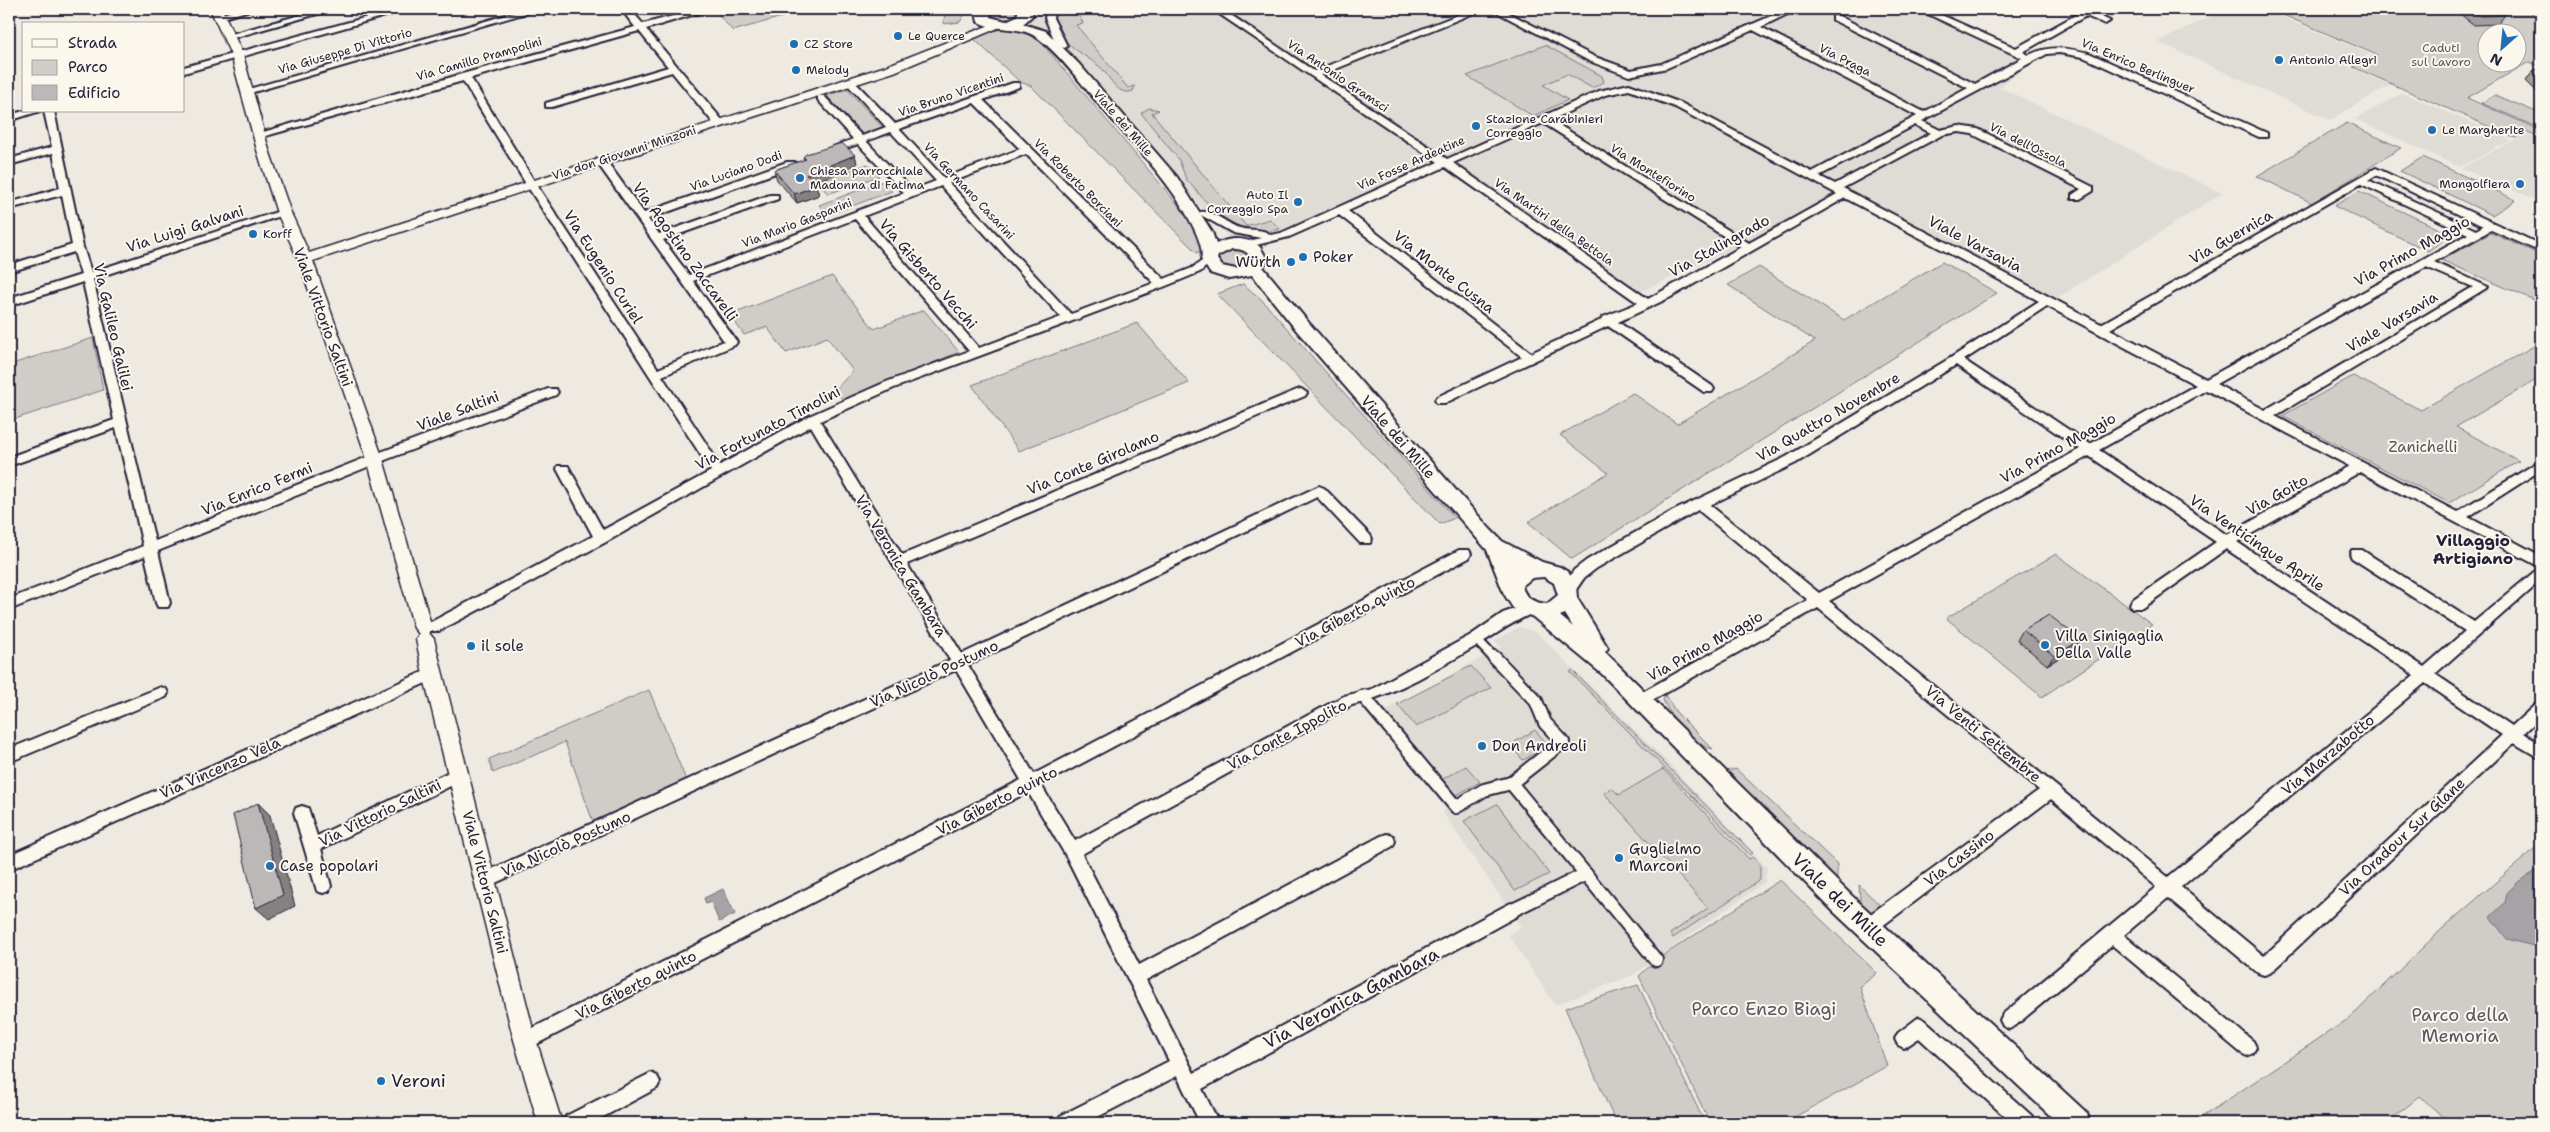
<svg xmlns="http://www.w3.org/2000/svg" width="2550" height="1132" font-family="'Shantell Sans',sans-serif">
	<rect width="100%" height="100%" fill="#eeeae2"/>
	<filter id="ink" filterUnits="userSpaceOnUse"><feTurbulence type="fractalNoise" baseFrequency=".02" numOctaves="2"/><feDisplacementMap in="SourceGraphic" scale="10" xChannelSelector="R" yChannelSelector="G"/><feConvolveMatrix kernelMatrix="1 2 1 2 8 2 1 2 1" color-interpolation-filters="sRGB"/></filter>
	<g filter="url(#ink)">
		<g fill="#dfdbd5">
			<path d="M975,9H1925L2037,60L1999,87L2222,193L2048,304L1846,196L1642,291L1450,163L1245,256L1045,31Z"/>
			<path d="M2226,9H2263L2370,54L2348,67L2390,85L2330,120L2158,42Z"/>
			<path d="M2403,93L2511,140L2460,167L2355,119Z"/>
			<path d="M2526,134L2541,141V200L2539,201L2461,168Z"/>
			<path d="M1519,627L1536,632L1670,765L1767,868L1765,882L1633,975L1555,1005L1509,935L1521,927L1443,813L1447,807L1378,718L1380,714L1501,647L1494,641Z"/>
		</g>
		<g fill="#d0cdc9" stroke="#797882" fill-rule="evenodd">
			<path d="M713,9H810L733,31Z"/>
			<path d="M945,9H968L960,22L944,24Z"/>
			<path d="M997,9H1012L1016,14L1005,20L993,18L991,13Z"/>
			<path d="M1055,9H1080L1078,15L1083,23L1076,25L1128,88L1135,86L1133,91C1116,97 1110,75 1099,66C1080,51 1047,37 1055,9Z"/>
			<path d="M2269,9H2527L2541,21V67L2529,62L2467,98L2538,129L2541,127V139L2526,132L2515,138L2353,67L2377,55ZM2488,32H2518V62H2488Z"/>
			<path d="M1014,29L1034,34L1189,218L1205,248L1197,253L1031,86L1020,82L974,39L990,30Z"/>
			<path d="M1545,45L1602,76L1604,82L1592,88L1567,74L1543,85L1568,100L1533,116L1467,76Z"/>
			<path d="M847,89L882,127L862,134L827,96Z"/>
			<path d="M2495,95L2541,114V122L2535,126L2481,103Z"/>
			<path d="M1149,108L1159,110L1152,113L1246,226L1270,219L1280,229L1261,233L1235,227L1223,221L1186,179L1179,160L1141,113Z"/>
			<path d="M2347,123L2401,148L2312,203L2257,176Z"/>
			<path d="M2423,157L2516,200L2492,215L2400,171Z"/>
			<path d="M868,164L879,176L828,194L818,182Z"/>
			<path d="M883,181L892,191L828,215L819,205Z"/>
			<path d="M2359,191L2452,235L2428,251L2334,206Z"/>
			<path d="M2491,233L2541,255V303L2441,260Z"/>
			<path d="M1232,249L1246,253L1249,259C1243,273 1226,270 1217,260L1219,254Z"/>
			<path d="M1942,262L1997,293L1572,559L1528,522L1608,473L1560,435L1633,393L1677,424L1815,341L1728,285L1759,267L1844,320Z"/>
			<path d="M832,276L874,329L924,310L959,352L843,400L835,390L853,371L827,337L786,353L767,327L744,335L730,315Z"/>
			<path d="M1243,284L1261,299L1455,518L1440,524L1217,294Z"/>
			<path d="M1137,323L1189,383L1019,451L972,385Z"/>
			<path d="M93,338L103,390L9,421V365Z"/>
			<path d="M2541,342V377L2456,427L2519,461L2449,503L2282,416L2353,376L2421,410Z"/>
			<path d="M2056,554L2152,624L2042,697L1946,618Z"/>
			<path d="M1471,666L1491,688L1416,727L1397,704Z"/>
			<path d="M1572,670L1753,853L1750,855L1570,672Z"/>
			<path d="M649,690L686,780L593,822L565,742L493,773L489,759Z"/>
			<path d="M1665,695L1676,712L1713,749C1694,746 1671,718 1663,700Z"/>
			<path d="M1535,730L1549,746L1523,760L1510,745Z"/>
			<path d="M1466,766L1480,782L1453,797L1439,781Z"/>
			<path d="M1663,769L1749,859L1753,857L1760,865V880L1673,938L1670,934L1708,908L1604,793L1612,788L1619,795Z"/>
			<path d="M1736,769L1837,864V882L1727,771Z"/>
			<path d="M1497,804L1549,874L1515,891L1464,821Z"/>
			<path d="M2541,843V1123H2449L2420,1096L2387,1123H2193L2351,1017L2443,928Z"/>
			<path d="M1780,880L1877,973L1860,987L1887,1066L1784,1123H1710L1639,976L1656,960Z"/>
			<path d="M1859,885L1884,909L1874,916L1860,902Z"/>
			<path d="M1638,985L1705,1123H1616L1565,1008Z"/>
		</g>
		<g fill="#a6a3a7" stroke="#716f7c">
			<path d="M2541,868V948L2507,939L2490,917L2505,903L2507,893L2518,882Z"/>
			<path d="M723,889L735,914L719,922L711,902L706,904L704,898Z"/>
		</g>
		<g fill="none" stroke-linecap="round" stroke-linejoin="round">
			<g stroke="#22223b" stroke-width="13">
				<path id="pedestrian-far1" d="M1476,639L1495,659"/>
			</g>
			<g stroke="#22223b" stroke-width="16">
				<g id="pedestrian">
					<path d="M1494,657L1536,701L1545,723L1563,742L1511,783L1656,960"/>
					<path d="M1363,696L1456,807L1484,790L1511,783"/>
					<path d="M1511,911L1586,874"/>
				</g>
			</g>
			<g stroke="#22223b" stroke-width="4">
				<g id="minor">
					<path d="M239,9H253L220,19L216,16Z"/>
					<path d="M322,9H335L229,39L224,36Z"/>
					<path d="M397,9H410L184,73V67Z"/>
					<path d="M527,9H540L250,93L242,91Z"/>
					<path d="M621,9H630L643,24L699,9H712L646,29L723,121V125H715L672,72L552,107H546V103L668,67L639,31L471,78L536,184L658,369L724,341L596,161L597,159H605L644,213L787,162H795V166L648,219L659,234L770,195H778V199L663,240L689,275L904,193L858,144L828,154L823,151L853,139L818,100V96H824L862,136L886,127L847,84L845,82L850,79L853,80L895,124L1013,83H1019V87L983,100L1164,279L1192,268L1209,256L1215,259L1200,272L1166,286L894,388L820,421L902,555L1297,390L1301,389L1307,393L1305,396L907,564L962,654L1319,486L1324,488L1370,535L1372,539L1370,543H1360L1317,497L968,665L1034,774L1459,550H1469L1471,554L1469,558L1041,785L1075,841L1344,696L1372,689L1471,635L1503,613L1529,604L1534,605L1536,609L1534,613C1513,621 1500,632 1481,643C1443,666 1395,695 1352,705L1082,854L1139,965L1381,836L1387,834L1393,836L1395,841L1393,846L1146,980L1194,1073L1505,906L1511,903L1517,906L1519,911L1517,916L1202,1089L1219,1123H1200L1177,1076L1086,1123H1058L1060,1116L1169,1061L1066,856L1028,792L531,1047L525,1050L519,1047L516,1041L519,1035L1021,780L956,670L491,885L485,887L479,885L477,880L479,875L950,660L811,426L606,542L439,631H429L427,627L429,623L593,536L557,469L558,466H568L603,530L711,471L526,184L463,81L262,137L253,135L462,74L635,27ZM974,103L1020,149L944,178L899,129ZM891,132L936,181L912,190L866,141ZM1026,154L1154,283L1071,314L949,183ZM941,186L1061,317L979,348L864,216ZM855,219L969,351L886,382L809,416L720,465L662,376L735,345L737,342L693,281Z"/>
					<path d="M1047,9H1055L1053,18L1067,46L1065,48L1057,46L1045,18Z"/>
					<path d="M1212,9H1222L1314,71L1473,9H1484L1321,75L1447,159L1599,91L1629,84L1681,103L1812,172L1917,116L1753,30L1667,68L1629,76L1589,61L1491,9H1501L1595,57L1631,70L1661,64L1787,9H1798L1761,27L1924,112L1968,88L1833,20V16H1839L1975,84L2022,58L1917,9H1928L2016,48L2083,11H2089L2110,21L2105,24L2086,16L2023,52L2029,55C2050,45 2067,48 2089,53L2267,133V137H2259L2083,57L2059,53L2047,54L1922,121L1940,130L1959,126L1978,129L2093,187V191L2080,199H2072V195L2081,189L1972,134L1959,132L1942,135L1843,188L2101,324L2376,168L2541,245V252L2491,230L2434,262L2488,287L2275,416L2457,512L2541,460V470L2468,517L2541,556V580L2435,674L2512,726L2536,704L2541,702V717L2524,733L2541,745V759L2514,743L2270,973L2264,975L2258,973L2168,898L2124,935L2253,1041L2256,1047L2253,1053L2247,1056L2241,1053L2112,945L2015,1026L2009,1029L2003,1026L2000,1020L2003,1014L2156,887L2051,799L1873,933L1867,935L1861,933L1859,927L1861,921L2039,790L1818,608L1645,704L1640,706L1635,704L1633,700L1635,696L1808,600L1698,510L1597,568L1584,578L1573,594H1563L1561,590L1574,570L1587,560L1673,511L1786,457L1952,357L2039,301L1845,198L1671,297L1618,322L1712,386L1714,389L1712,392H1704L1608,326L1445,403H1437L1435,400L1437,397L1522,357L1339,215L1289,237L1244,248L1240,247V243L1261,238L1233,233L1199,214L1200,212C1213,209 1228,225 1240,228C1249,231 1265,228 1270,235L1281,233L1438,162ZM1629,90L1675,107L1837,194L1749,243L1551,120L1605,95ZM1543,123L1741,247L1648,299L1453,163ZM1915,125L1931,133L1835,184L1819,176ZM1445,167L1448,169L1638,303L1603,317L1601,320L1531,353L1348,211ZM2376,175L2483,226L2476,230L2368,180ZM2361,184L2468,234L2206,379L2110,329ZM2426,267L2473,287L2265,410L2216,384ZM2047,306L2196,385L2090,444L1964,360ZM1956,365L2080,449L1819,593L1710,505L1796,463ZM2206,390L2349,466L2227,535L2099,450ZM2089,456L2216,542L2132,600L2130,604L2132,608H2142L2226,549L2414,675L2168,877L1829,601ZM2360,472L2540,567L2474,622L2362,550H2352L2350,554L2352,558L2465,631L2424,667L2237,542ZM2425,683L2502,735L2264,956L2181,887Z"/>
					<path d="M2535,9H2541V13L2536,11Z"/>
					<path d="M24,111H40L9,121V115Z"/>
					<path d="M44,111H54L83,247L91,272L280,211H288L289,213L93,279L155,541L370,456L548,389H556L558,392L556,395L380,462L158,551L170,603L168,607H158L156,603L145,556L9,610V599L143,546L116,428L9,466V457L114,420L83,282L9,306V298L81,275L74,252L9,272V265L72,245L62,195L9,209V203L60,188L53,153L9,165V159L52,147Z"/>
					<path d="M432,668L437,670L439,674L437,678L9,870V855Z"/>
					<path d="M161,687L166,689L168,693L166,697L9,762V749Z"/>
					<path d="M457,768L463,770L465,775L463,780L321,849L331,886L329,891L323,893L317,891L294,813L296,808L302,806L308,808L317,836Z"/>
					<path d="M1919,1017L1925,1020L2032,1116L2034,1123H2012L1919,1038L1904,1048L1898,1045L1895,1039L1898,1033Z"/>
					<path d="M651,1073L657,1076L660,1082L657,1088L592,1123H564L566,1116Z"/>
				</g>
			</g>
			<g stroke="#22223b" stroke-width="3">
				<path id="tertiary" d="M210,9H222L243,55L269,150L291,213L309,253L886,66L995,23L999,22L1005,25L894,72L606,164L313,261L383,459L432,628L429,633L434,639L534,1033L562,1123H538L512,1033L423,674L416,639L419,634L414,628L367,459L298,259L277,213L257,150L231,55Z"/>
			</g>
			<g stroke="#22223b" stroke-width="4">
				<path id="secondary" d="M979,9H992L990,17L1006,21L1017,16L1019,9H1031L1033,15L1023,24L1046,31L1079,64L1177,177L1212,232L1216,244C1230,237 1248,237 1260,247L1267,259L1263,267L1309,323L1490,529L1502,541L1542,562L1560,567L1568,572L1576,585L1577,598L1608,648L1605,652L1851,895L2087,1113L2090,1123H2058L1833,911L1602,674L1533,617L1513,608L1504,594L1487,550L1297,331L1252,275L1229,279L1210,273L1201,259C1207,242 1176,196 1165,182C1144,154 1119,128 1096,101C1082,84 1054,48 1036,37C1018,25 997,32 978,22L976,12ZM1232,249C1240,249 1248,250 1251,259L1248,264L1236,269L1222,266L1217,259L1218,256ZM1544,577L1554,583L1558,595L1547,604C1535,603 1525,599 1522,586L1532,578ZM1565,614L1573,627L1560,616Z"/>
			</g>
			<use href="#pedestrian-far1" stroke="#fbf7ec" stroke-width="9"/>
			<use href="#pedestrian" stroke="#fbf7ec" stroke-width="12"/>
			<use href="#minor" fill="#fbf7ec" fill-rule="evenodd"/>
			<use href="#tertiary" fill="#fbf7ec" fill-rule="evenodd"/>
			<use href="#secondary" fill="#fbf7ec" fill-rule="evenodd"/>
		</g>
		<g fill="#a29e9e" stroke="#22223b">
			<path d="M2454,9H2496L2505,15L2498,24L2474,25Z"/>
			<path d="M2541,68V94L2538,93L2526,81L2533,71Z"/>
			<path d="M855,155L857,164L813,183L816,186L819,195L797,203L777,180L774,170L804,160L803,157Z"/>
			<path d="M2023,630L2081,640L2074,649L2047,665L2017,640Z"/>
		</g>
		<g fill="#848181" stroke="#22223b">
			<path d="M855,155L857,164L809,185L806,175Z"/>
			<path d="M816,186L819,195L797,203L794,194Z"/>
			<path d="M2081,640L2074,649L2047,665L2054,656Z"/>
			<path d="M258,803L270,815L295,906L269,919L256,908Z"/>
		</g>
		<g fill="#bcb8b8" stroke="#22223b">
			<path d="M2471,9H2496L2505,15L2480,16Z"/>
			<path d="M2541,68V80L2533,71Z"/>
			<path d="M842,143L855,155L806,175L816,186L794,194L774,170L806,159L803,157L806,154Z"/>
			<path d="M2049,615L2081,640L2054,656L2023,630Z"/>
			<path d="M258,803L283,895L256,908L233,815Z"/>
		</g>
	</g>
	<g fill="#1f6fb2" stroke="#fbf7ec" stroke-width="2">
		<circle cx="898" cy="36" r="5"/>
		<circle cx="794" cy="44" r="5"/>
		<circle cx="2279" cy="60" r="5"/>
		<circle cx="796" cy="70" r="5"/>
		<circle cx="1476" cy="126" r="5"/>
		<circle cx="2432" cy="130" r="5"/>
		<circle cx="800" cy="178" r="5"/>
		<circle cx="2520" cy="184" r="5"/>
		<circle cx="1298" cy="202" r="5"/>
		<circle cx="253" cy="234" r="5"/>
		<circle cx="1303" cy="257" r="5"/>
		<circle cx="1291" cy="262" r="5"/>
		<circle cx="2045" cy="645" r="5"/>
		<circle cx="471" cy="646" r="5"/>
		<circle cx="1482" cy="746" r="5"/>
		<circle cx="1619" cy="858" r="5"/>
		<circle cx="270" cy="866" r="5"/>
		<circle cx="381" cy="1081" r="5"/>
	</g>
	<g text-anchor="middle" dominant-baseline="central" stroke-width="4" stroke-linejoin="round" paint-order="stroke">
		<g font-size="12" fill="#22223b" stroke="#fbf7ec" text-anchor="start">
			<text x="908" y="36">Le Querce</text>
			<text x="804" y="44">CZ Store</text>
			<text x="2289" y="60">Antonio Allegri</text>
			<text x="806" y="70">Melody</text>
			<text x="1486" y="119">Stazione Carabinieri<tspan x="1486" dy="14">Correggio</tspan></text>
			<text x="2442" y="130">Le Margherite</text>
			<text x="810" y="171">Chiesa parrocchiale<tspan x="810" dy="14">Madonna di Fatima</tspan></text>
			<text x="2510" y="184" text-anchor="end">Mongolfiera</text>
			<text x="1288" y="195" text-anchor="end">Auto Il<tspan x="1288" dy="14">Correggio Spa</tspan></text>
			<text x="263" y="234">Korff</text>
		</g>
		<g font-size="12" fill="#565566" stroke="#fbf7ec">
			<text x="2441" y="48">Caduti<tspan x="2441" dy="14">sul Lavoro</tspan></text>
		</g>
		<g font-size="12" fill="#22223b" stroke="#fbf7ec">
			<text transform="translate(345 51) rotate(-16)">Via Giuseppe Di Vittorio</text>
			<text transform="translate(479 59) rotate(-16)">Via Camillo Prampolini</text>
			<text transform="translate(1845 60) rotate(27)">Via Praga</text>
			<text transform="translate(2138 66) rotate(23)">Via Enrico Berlinguer</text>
			<text transform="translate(1338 76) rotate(34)">Via Antonio Gramsci</text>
			<text transform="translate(951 95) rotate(-19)">Via Bruno Vicentini</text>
			<text transform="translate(1123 123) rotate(49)">Viale dei Mille</text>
			<text transform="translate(2028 145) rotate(27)">Via dell'Ossola</text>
			<text transform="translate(624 153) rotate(-18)">Via don Giovanni Minzoni</text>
			<text transform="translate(1411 163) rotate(-24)">Via Fosse Ardeatine</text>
			<text transform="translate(736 171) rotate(-20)">Via Luciano Dodi</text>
			<text transform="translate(1653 173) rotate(32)">Via Montefiorino</text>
			<text transform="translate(1078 183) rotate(45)">Via Roberto Borciani</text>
			<text transform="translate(969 191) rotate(47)">Via Germano Casarini</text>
			<text transform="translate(1554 222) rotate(35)">Via Martiri della Bettola</text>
			<text transform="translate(797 223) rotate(-21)">Via Mario Gasparini</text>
		</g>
		<g font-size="15" fill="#22223b" stroke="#fbf7ec">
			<text transform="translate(185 229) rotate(-18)">Via Luigi Galvani</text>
			<text transform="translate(2231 237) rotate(-30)">Via Guernica</text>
			<text transform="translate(1975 244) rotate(28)">Viale Varsavia</text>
			<text transform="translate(1719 246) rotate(-29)">Via Stalingrado</text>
			<text transform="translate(2412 251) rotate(-29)">Via Primo Maggio</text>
			<text transform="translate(685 252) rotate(54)">Via Agostino Zaccarelli</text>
			<text transform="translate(603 267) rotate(57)">Via Eugenio Curiel</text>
			<text transform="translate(1444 272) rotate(38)">Via Monte Cusna</text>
			<text transform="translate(928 274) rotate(49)">Via Gisberto Vecchi</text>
			<text transform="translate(323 317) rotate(70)">Viale Vittorio Saltini</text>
			<text transform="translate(2392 322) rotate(-31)">Viale Varsavia</text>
			<text transform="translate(113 327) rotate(77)">Via Galileo Galilei</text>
			<text transform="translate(458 411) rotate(-21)">Viale Saltini</text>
			<text transform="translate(1828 417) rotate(-30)">Via Quattro Novembre</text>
			<text transform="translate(768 428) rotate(-28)">Via Fortunato Timolini</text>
			<text transform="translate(1398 437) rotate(49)">Viale dei Mille</text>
			<text transform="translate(2058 448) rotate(-29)">Via Primo Maggio</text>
			<text transform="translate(1093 463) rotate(-23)">Via Conte Girolamo</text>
			<text transform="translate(257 489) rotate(-22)">Via Enrico Fermi</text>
			<text transform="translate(2277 495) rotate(-29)">Via Goito</text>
			<text transform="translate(2257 543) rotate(34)">Via Venticinque Aprile</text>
			<text transform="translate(901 566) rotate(59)">Via Veronica Gambara</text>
			<text transform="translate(1355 612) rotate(-28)">Via Giberto quinto</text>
			<text transform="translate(1705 646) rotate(-29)">Via Primo Maggio</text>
			<text transform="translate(934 674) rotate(-25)">Via Nicolò Postumo</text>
			<text transform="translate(1983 734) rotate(39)">Via Venti Settembre</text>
			<text transform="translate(1287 735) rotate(-28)">Via Conte Ippolito</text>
			<text transform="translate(2328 755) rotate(-40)">Via Marzabotto</text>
			<text transform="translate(220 768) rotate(-24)">Via Vincenzo Vela</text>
			<text transform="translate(997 801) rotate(-27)">Via Giberto quinto</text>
			<text transform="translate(380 813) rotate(-26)">Via Vittorio Saltini</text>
			<text transform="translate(2402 837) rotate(-43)">Via Oradour Sur Glane</text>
			<text transform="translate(566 844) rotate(-24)">Via Nicolò Postumo</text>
			<text transform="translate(1959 858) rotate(-37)">Via Cassino</text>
			<text transform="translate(485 882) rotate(76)">Viale Vittorio Saltini</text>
			<text transform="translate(636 985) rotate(-27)">Via Giberto quinto</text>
		</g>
		<g font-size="15" fill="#22223b" stroke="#fbf7ec" text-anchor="start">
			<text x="1313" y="257">Poker</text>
			<text x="1281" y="262" text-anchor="end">Würth</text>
			<text x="2055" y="636">Villa Sinigaglia<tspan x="2055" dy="17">Della Valle</tspan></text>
			<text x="481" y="646">il sole</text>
			<text x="1492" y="746">Don Andreoli</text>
			<text x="1629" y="849">Guglielmo<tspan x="1629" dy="17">Marconi</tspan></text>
			<text x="280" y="866">Case popolari</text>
		</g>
		<g font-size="15" fill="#565566" stroke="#fbf7ec">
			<text x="2423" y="447">Zanichelli</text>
		</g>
		<g font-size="16" font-weight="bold" fill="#22223b" stroke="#fbf7ec">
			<text x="2473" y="540">Villaggio<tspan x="2473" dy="18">Artigiano</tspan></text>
		</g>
		<g font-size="18" fill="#22223b" stroke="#fbf7ec">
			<text transform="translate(1840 900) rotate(44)">Viale dei Mille</text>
			<text transform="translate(1351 998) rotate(-28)">Via Veronica Gambara</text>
		</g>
		<g font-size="18" fill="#565566" stroke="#fbf7ec">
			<text x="1764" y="1009">Parco Enzo Biagi</text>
			<text x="2460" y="1015">Parco della<tspan x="2460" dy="21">Memoria</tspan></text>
		</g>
		<g font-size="18" fill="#22223b" stroke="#fbf7ec" text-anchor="start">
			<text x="391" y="1081">Veroni</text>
		</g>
	</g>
	<rect width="2550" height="1132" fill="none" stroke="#fbf7ec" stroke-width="30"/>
	<rect x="15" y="15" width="2520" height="1102" fill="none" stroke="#22223b" stroke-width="2" filter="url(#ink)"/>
	<rect x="22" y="22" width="162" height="90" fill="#fbf7ec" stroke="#a4a2a5"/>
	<rect x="32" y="39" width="25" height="8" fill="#fbf7ec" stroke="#a4a2a5"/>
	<text x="68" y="48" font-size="15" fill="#22223b">Strada</text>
	<rect x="32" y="60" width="25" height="15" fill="#d0cdc9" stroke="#a4a2a5"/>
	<text x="68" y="72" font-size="15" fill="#22223b">Parco</text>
	<rect x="32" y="85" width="25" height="15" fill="#bcb8b8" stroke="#a4a2a5"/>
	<text x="68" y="98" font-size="15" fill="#22223b">Edificio</text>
	<g transform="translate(2502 48) rotate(207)"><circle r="24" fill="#fbf7ec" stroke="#a4a2a5"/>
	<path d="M0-4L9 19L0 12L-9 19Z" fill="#1f6fb2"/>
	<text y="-8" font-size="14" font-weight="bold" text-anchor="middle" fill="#22223b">N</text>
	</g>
</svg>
